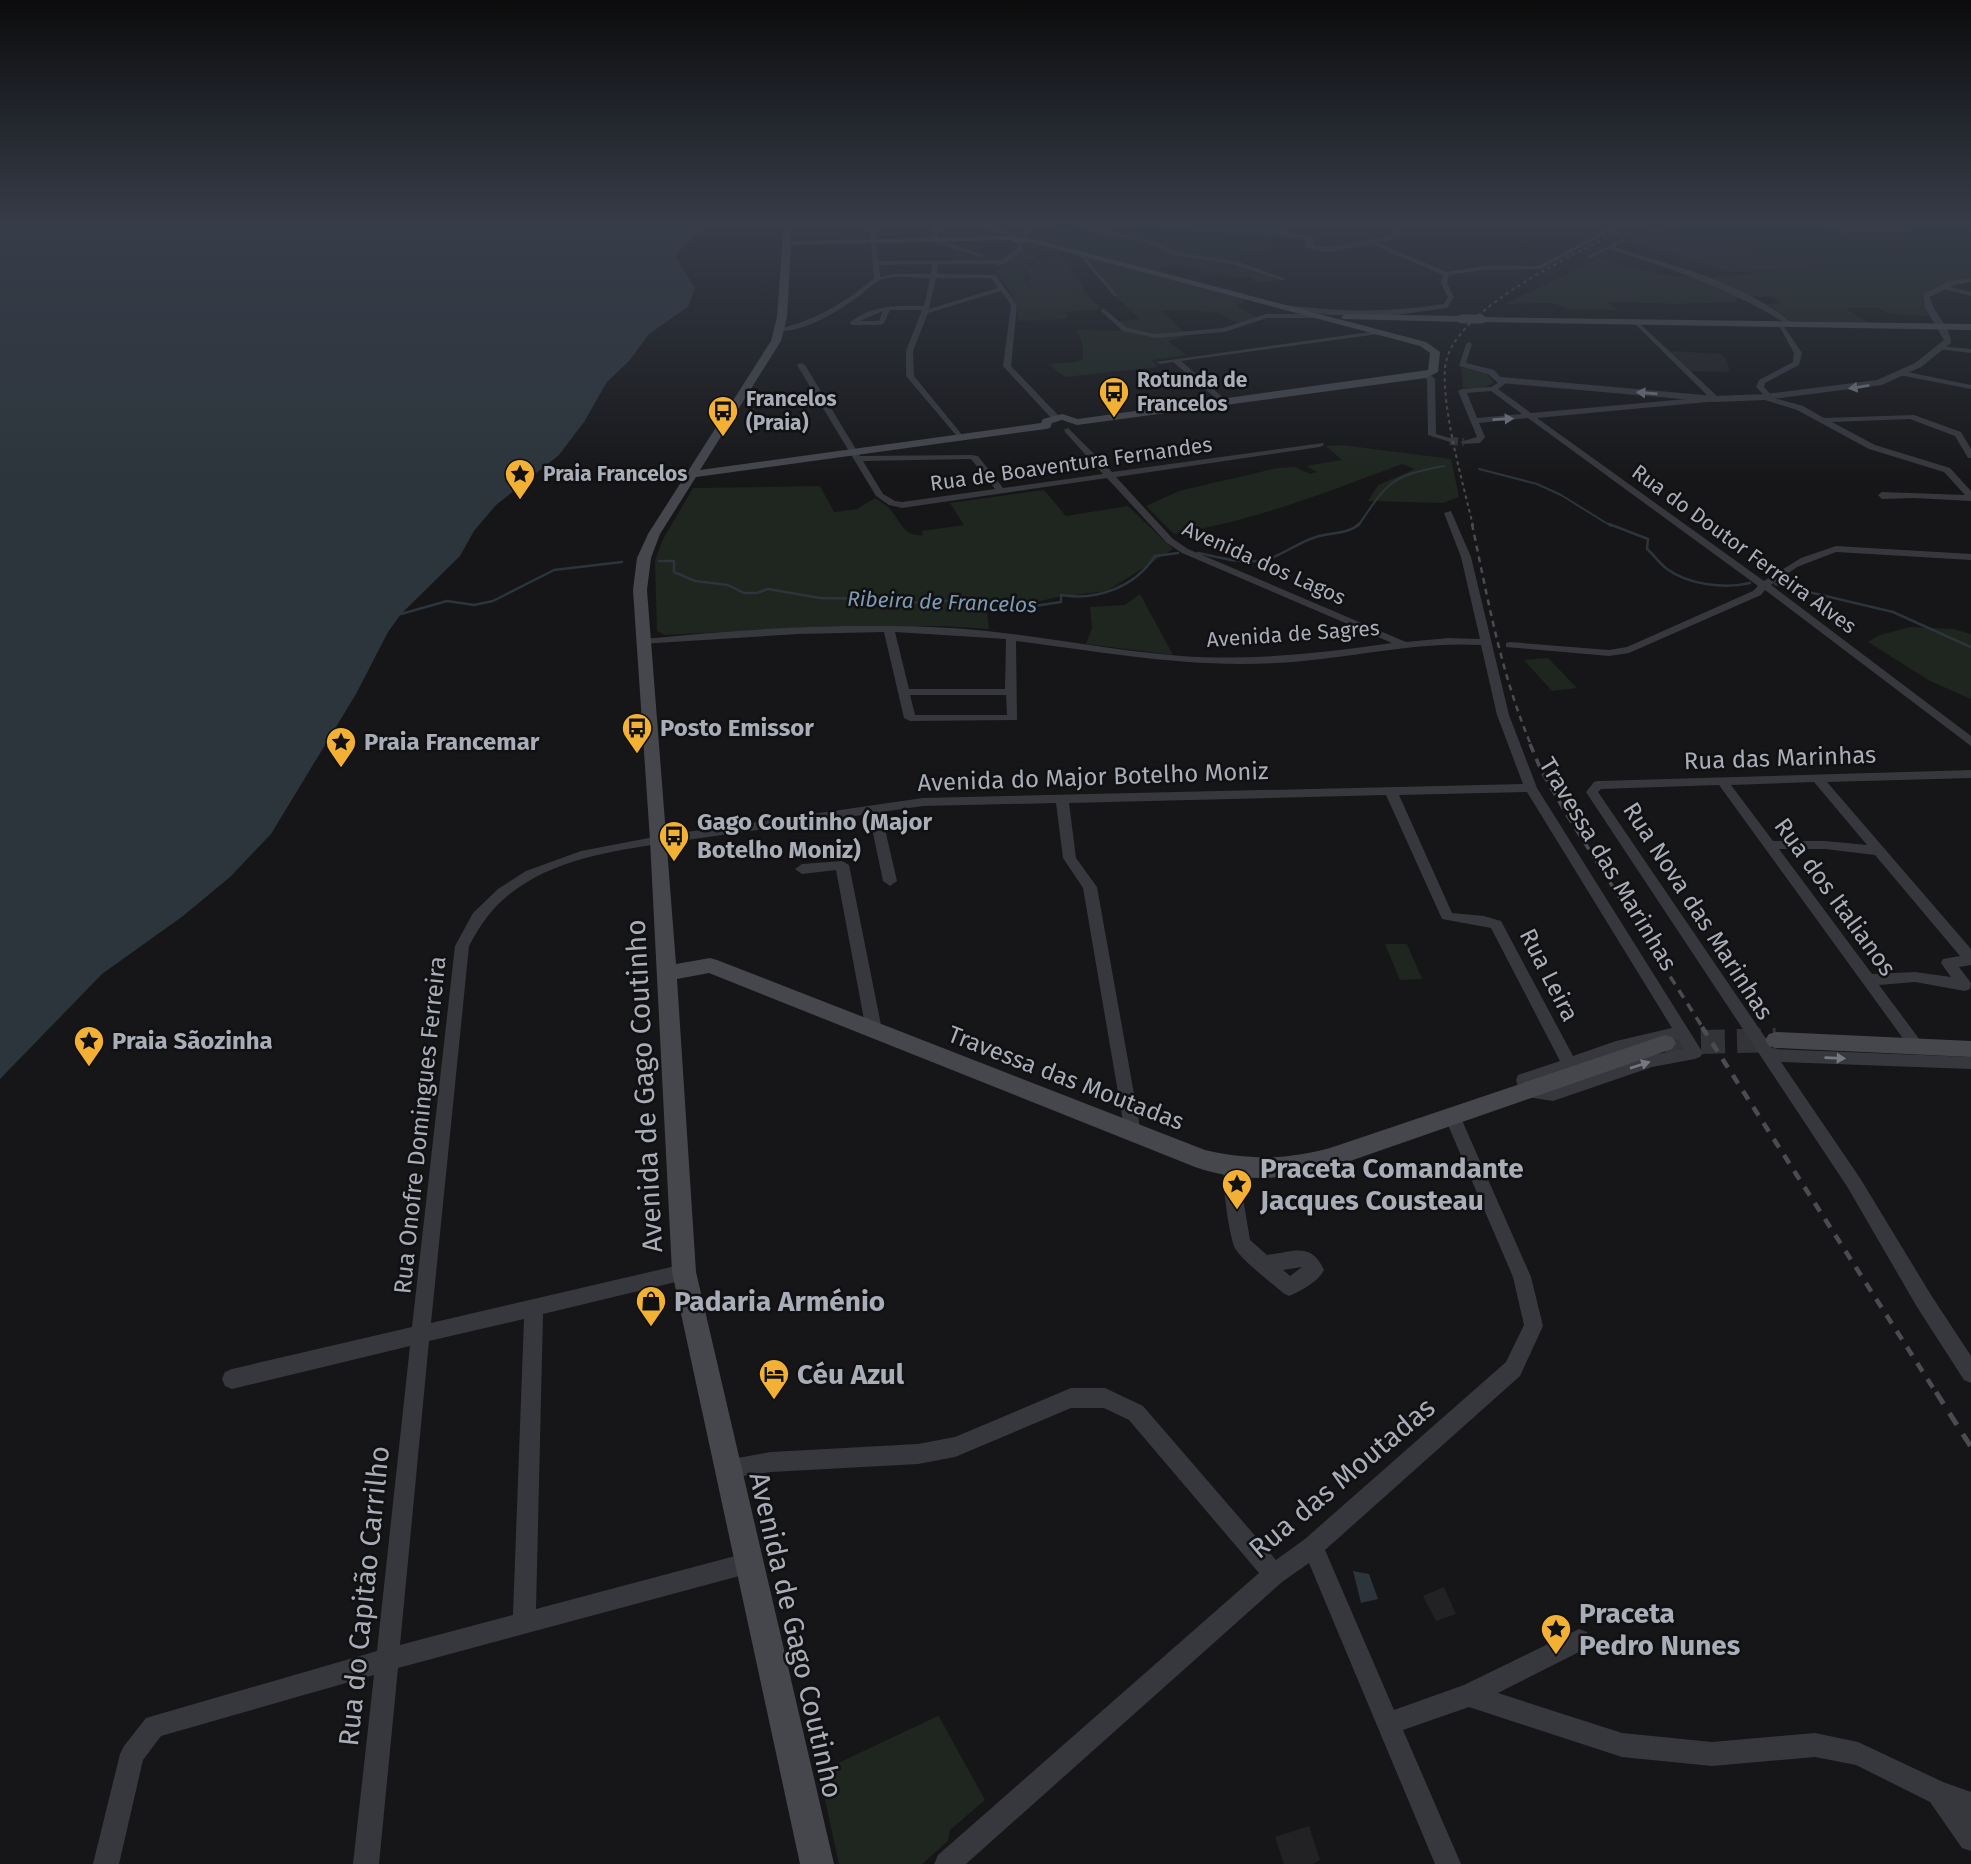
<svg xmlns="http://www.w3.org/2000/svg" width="1971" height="1864" font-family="'Fira Sans',sans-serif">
	<rect width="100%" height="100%" fill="#161618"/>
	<g fill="#222225">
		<path d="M1797,224H1927L1913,231L1894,232L1912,243L1854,242L1842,233Z"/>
		<path d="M1653,228L1790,259L1823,268L1729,272L1626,241Z"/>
		<path d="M1056,253L1060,254L1084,289L1033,292L1028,282L1029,269L1039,260Z"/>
		<path d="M1668,351L1721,354L1726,358L1730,372L1688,371Z"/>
		<path d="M1444,1587L1456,1614L1436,1621L1423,1596Z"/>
		<path d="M1309,1826L1320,1860L1313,1864H1284L1275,1837Z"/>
	</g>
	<g fill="#1e261f">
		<path d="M1080,224L1220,225L1246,227L1261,233L1282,235L1271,240L1272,248L1261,253L1220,259L1283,279L1260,283L1250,277C1223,283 1185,258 1157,268L1168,273L1246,294L1243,300L1245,301L1237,306L1258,318L1237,323L1217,312L1161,310L1185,333L1183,337L1168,341L1186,355L1152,360L1158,367L1065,377L1048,364L1076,362L1083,359V346L1077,330L1121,331L1115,322L1138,319C1132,308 1120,302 1111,292C1081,260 1084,243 1034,258L1029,264V273L1024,279L1032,290L1081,288L1100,307L1097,310L1065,312L1068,317L1065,319L1018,321L1017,304L997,271L1025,249L1030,238L1037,236L1030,234V229L1041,234L1053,235L1056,227Z"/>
		<path d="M1660,224H1797L1842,233L1854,242L1910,243L1891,231H1912V228L1927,224H1967L1971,225V281L1947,282L1921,296L1929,316L1891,314L1877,308H1845L1869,323L1791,321L1766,304L1781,303L1772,297H1739L1735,302L1679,304L1608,302L1617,310L1569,309L1552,303L1505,304L1597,259L1656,273L1701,278L1820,267L1653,228Z"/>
		<path d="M1461,367L1486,373L1494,382L1483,388H1463Z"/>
		<path d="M1341,445L1451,459L1459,497L1443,503L1368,501L1378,485L1415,469L1402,464C1325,493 1253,521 1174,534L1146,506L1179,491L1277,468L1295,467L1310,474L1317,472L1306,466L1342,460L1326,446Z"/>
		<path d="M820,486L834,512L857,509L875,498C879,501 885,504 889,508C901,521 903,537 923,535L922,531L964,525L950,503L1044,490L1066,516L1128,506L1173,549L1107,591L1058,597L1023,605L986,604L989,629L943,626H835L665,635L657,631L655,561L662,541L693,488Z"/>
		<path d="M1140,594L1173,655L1086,644L1092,628L1090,607L1125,605Z"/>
		<path d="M1910,627L1953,629L1971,634V699L1930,681L1868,642L1880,635Z"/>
		<path d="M1548,658L1577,688L1552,691L1524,660Z"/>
		<path d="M1385,944H1407L1422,979L1400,980Z"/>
		<path d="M937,1713L985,1800L950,1830L948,1841L922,1864H839L819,1772L938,1716Z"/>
	</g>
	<g fill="#2c353c">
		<path d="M0,224H715C701,231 681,243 676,258L695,288L688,307L649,334L629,361L607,382L584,422L559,455L496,505L474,531L460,556L401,614L388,632L356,694L271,834L230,877L183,916L102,974L0,1079Z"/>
		<path d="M1353,1571L1369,1574L1378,1599L1361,1603Z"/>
	</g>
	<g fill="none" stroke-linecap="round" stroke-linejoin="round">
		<g stroke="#2c353c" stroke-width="2">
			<path d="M1479,469L1537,484L1561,495L1611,526"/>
			<path d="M1358,526C1388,482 1390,476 1444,466"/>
		</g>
		<g stroke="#2c353c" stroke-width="2.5">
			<path d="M1609,524L1648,539L1647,549C1654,555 1660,564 1667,569C1689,585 1725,589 1750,583"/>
			<path d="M1198,553C1218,557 1237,563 1257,561C1276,560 1295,544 1313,538C1327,532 1348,535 1359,524"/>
			<path d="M659,561H674V572L695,581L728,585L744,593H757L768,589L820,598L882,599L881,604L966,600L993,607L1021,608L1061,602V595C1097,601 1135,587 1155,556L1178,553"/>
			<path d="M1775,584L1893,612L1971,647"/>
			<path d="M401,614L447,601L474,605L493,601L554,570L622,562"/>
		</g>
		<path fill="#2c353c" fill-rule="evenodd" d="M1153,224L1283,230L1313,236L1315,245L1327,247L1391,236V228L1383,224H1394L1399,227L1401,238L1327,253L1305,248L1306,240L1283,236L1157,227Z"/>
		<path stroke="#333438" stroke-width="8" stroke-dasharray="8 4.5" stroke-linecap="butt" d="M1450,441L1464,442"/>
		<path stroke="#333438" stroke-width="24" stroke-dasharray="24 12" stroke-linecap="butt" d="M1665,1043L1776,1040"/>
		<g fill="#37383d" fill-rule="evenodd">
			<path d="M869,224H875L878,261L1001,260L1016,250L1020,240H1024L1021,252L1006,263L996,266V264H938L937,274L995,275L1017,305L1011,366L1059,416V420H1053L1003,366L1011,305L1001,291L928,313L913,351L914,376L963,436L964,438L960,440L906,376V351L922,310H890L884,323L881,325H852L849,323C872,305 896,305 924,306L930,278C915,278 895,274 880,280C873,283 865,292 858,297C836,312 806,332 778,331V329C814,321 846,302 874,278ZM932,264L931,274H893L880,277L879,265ZM936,278H991L998,288L929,309ZM883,311L879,321H860Z"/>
			<path d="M1023,224H1029L1028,235L1025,237L1022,235Z"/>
			<path d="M1077,224L1150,240L1177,252L1239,262L1286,279L1281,280L1236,265L1174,255L1146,242L1098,233Z"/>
			<path d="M1617,224H1623L1541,269L1484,270L1449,275L1447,283L1454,297L1447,308L1396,315H1329L1275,306L1278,304C1337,312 1385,313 1444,304L1448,297L1441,283L1443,275L1369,243L1371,240L1447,272L1484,266H1538Z"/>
			<path d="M934,238L984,255L985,256L980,257L932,241Z"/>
			<path d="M1622,239L1627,240L1614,247C1674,266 1744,282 1793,324L1788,325C1732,289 1672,269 1609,249L1591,258L1586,257Z"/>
			<path d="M1076,251H1080L1118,296H1114Z"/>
			<path d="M1942,285L1971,292V296L1940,288Z"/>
			<path d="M1103,308L1127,328L1156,334L1223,328L1266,314H1317L1320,316L1317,318H1267L1224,332L1156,338L1123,331L1101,311Z"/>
			<path d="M1635,319L1718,397V401L1537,418L1764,581L1801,558L1836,546L1971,554V560L1836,552L1797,567L1771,585L1971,736V746L1765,590L1761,595L1629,653L1609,656L1506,647V643L1510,642L1609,650L1627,647L1753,591L1758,586L1528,418L1479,423L1485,437L1480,443L1464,444L1460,442L1477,437L1458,391L1462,389L1491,387L1498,383L1488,374L1459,366L1466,344L1469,342L1472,344L1466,363L1494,370L1506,383L1498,389L1531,413L1709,397L1633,322ZM1491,391L1522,414L1477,418L1467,393Z"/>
			<path d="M1781,322L1802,353L1799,365L1765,383L1764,387L1774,398L1803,406L1824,418L1914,415L1961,432L1971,449V458H1968L1955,436L1910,419L1832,422L1875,445L1950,468L1971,491V501L1914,498L1882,499L1878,495L1882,492L1965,495L1944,472L1869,449L1797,410L1762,399L1764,395L1756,387L1759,380L1793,362L1794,353L1778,324Z"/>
			<path d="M1377,331L1379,334L1181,361L1227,401V405H1224L1173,362L1160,364L1156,362Z"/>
			<path d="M1940,346L1971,349V353L1938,349Z"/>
			<path d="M801,363L805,365L860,456L971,455L978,456L1003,488L1103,474L1065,432L1064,430L1068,428L1112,472L1323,443L1324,445L1320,447L1116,477L1173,539L1188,549L1406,642L1448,638L1480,639L1461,557L1444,513L1451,511L1471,557L1509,715L1537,788L1703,1053L1700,1057L1695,1059L1652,1067L1553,1101L1521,1096L1516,1080L1518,1075L1560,1061L1491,928L1442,919L1386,795L1069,803L1076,858L1097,887L1141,1133L1139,1138L1133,1140L1127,1138L1125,1133L1083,888L1063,858L1056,803L923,806L881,812L897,881L890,886L883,881L869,814C811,822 753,831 694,839C642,847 582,852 534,878C502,896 486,914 469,946L431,1323L684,1264L690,1266L693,1272L690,1278L684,1280L543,1314L536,1609L750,1552L758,1555L761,1563L758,1571L398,1668L379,1864H353L374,1675L161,1736L143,1760L119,1864H93L120,1754L124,1746L146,1718L377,1651L410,1346L232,1389L225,1386L222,1379L225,1372L232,1369L412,1327L455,946L473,913L498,889L526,871L581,851L659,836L923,798L1523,784L1497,715L1481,645C1412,641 1344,660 1275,663C1188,668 1103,652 1016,641L1017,720L910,721L904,718L884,632L798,634L640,644V640L644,639C746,629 848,622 951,628C1028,633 1104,650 1181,656C1253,661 1322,653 1392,643L1182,553L1167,543L1107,478L902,508L889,505L876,496L797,365ZM971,459L995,489L902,502L895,501L883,494L863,461ZM895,632L1006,639L1005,689H909ZM910,695H1006L1007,715H915ZM1527,792L1672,1028L1616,1041L1573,1056L1501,921L1484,916L1452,913L1399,795ZM1678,1039L1684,1049L1652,1055L1553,1087L1533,1085V1083L1617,1053ZM524,1319L513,1615L400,1645L429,1341Z"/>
			<path d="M1902,371L1971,385V389L1899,375L1898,373Z"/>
			<path d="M1423,373H1429L1435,379L1436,434L1453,439V443L1428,435L1427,380Z"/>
			<path d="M1971,770V778L1827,782L1971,949V965L1959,967L1971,983L1970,989L1965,991L1915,982L1879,985L1917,1036L1920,1040L1917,1044L1912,1046L1907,1044L1719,785L1601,789L1598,792L1773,1049L1971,1057V1069L1781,1062L1860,1178L1931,1295L1971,1356V1383L1964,1380L1917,1307L1848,1188L1586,792L1594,782L1598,781ZM1814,782L1867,845L1825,841H1773L1731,785ZM1779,849H1825L1875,855L1960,956L1943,959L1941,963L1951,977L1915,972L1872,974Z"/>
			<path d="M842,861L849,865L882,1030L879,1034H869L866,1030L836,870L802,874L795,869L802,864Z"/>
			<path d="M1453,1111L1459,1113L1461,1118L1531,1277L1543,1326L1520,1376L1325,1550L1394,1710L1464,1685L1579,1629L1587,1632L1590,1640L1587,1648L1498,1693L1622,1733L1712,1742L1815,1733L1858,1742L1943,1782L1971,1792V1851L1962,1848L1930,1802L1856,1765L1815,1757L1712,1766L1622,1757L1469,1707L1403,1730L1461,1864H1435L1309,1563L1282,1582L966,1864H934L938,1855L1259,1573L1129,1420L1104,1408H1071L955,1457L918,1464L771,1472L728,1478L721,1475L718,1468L721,1461L771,1452L918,1444L955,1437L1071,1388H1105L1143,1406L1276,1560L1305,1539L1506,1362L1524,1325L1513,1277L1445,1118L1447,1113Z"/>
			<path d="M1231,1160L1237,1162L1250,1240L1267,1255C1293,1252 1311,1241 1324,1270C1319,1281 1301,1291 1289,1296L1283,1293C1271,1282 1242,1261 1235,1248C1229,1237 1220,1172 1225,1162ZM1302,1267L1290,1276L1283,1270Z"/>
		</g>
		<g fill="#37383d" fill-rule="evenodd">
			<path d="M934,224H940L938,240L934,242L930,240Z"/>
			<path d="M965,224H975L1018,235L1015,237Z"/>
			<path d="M1971,278V282L1954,285L1930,297C1933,314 1951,326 1951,343L1921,367L1882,385L1765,400L1715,402L1501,383L1496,380L1501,377L1715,396L1765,394L1877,380L1915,363L1944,340L1925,308L1923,294L1949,281Z"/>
		</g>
		<g fill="#45474d" fill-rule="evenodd">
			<path d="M784,224H792L791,241L1011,236L1030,238L1426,342L1440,352L1438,372L1426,378L1077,425L1062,420L1052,423L1050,428L1046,429L696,477L660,534L651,558L647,590L676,964L710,958L717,960L1205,1150C1249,1160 1286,1160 1330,1148L1665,1035L1672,1037L1676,1043L1672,1049L1330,1168C1284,1180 1241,1183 1195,1167L709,973L677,979L696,1272L834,1864H800L672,1272L650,840L633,590L637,558L648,534L771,341L777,317ZM1010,240L1018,243L1030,242L1420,346L1430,353L1428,370L1078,419L1062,414L1043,419L1041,423L700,470L781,341L787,317L791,245Z"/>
			<path d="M1346,314L1462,316L1467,319L1462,322L1343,319L1341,317Z"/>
			<path d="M1478,317L1971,324V330L1481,322L1478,321Z"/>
			<path d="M1776,1032L1971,1041V1057L1776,1048L1769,1046L1765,1040L1769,1034Z"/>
		</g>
		<path stroke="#4a4c52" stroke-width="2" stroke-dasharray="3.5 3.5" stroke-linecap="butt" d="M1473,526C1463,483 1442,411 1445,368C1450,308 1584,250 1634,224"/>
		<path stroke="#4a4c52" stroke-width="2.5" stroke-dasharray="6 5" stroke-linecap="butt" d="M1472,524C1488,600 1501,674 1531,745"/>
		<path stroke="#4a4c52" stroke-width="3.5" stroke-dasharray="9 7" stroke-linecap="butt" d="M1530,744L1541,770L1567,815L1703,1028"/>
		<path stroke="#4a4c52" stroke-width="4.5" stroke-dasharray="10 9" stroke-linecap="butt" d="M1702,1027L1937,1394"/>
		<path stroke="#4a4c52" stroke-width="5" stroke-dasharray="14 11" stroke-linecap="butt" d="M1936,1392L1971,1447"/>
		<path stroke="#45474d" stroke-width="9" d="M1462,319H1481"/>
	</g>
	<defs><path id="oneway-solid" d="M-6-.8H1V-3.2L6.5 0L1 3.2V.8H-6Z" transform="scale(1.75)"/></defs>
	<g fill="#757881">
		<use href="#oneway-solid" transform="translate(1859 387) rotate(171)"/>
		<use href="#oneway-solid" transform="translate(1647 393) rotate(-175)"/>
		<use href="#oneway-solid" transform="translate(1503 419) rotate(-3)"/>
		<use href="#oneway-solid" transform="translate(1835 1058) rotate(2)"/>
		<use href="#oneway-solid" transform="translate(1640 1065) rotate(-18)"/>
	</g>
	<linearGradient id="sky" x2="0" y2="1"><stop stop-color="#0c0c0d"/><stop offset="0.46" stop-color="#363c48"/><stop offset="1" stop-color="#363c48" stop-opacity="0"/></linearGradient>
	<rect width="1971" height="485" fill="url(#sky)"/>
	<defs>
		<g id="bus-pin" transform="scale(1.575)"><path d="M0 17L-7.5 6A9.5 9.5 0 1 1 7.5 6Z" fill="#f2b134" stroke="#111113"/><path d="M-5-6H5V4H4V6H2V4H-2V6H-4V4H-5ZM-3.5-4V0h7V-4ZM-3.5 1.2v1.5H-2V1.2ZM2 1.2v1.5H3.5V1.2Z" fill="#111"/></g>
		<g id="sight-pin" transform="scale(1.575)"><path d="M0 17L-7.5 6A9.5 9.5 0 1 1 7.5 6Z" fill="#f2b134" stroke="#111113"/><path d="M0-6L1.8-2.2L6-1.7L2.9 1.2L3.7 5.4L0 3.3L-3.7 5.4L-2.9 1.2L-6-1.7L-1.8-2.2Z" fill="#111"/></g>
		<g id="shop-pin" transform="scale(1.575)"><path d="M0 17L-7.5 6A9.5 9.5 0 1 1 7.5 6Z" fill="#f2b134" stroke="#111113"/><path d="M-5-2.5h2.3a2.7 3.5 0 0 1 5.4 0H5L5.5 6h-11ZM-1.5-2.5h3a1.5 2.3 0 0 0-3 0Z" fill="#111"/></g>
		<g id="hotel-pin" transform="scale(1.575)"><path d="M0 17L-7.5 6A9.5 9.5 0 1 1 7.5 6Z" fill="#f2b134" stroke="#111113"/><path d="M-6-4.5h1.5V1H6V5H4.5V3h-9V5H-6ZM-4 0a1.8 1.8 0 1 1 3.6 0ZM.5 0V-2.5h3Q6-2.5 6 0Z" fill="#111"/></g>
	</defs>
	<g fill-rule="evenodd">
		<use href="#bus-pin" x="1114" y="392"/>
		<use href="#bus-pin" x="723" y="411"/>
		<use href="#sight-pin" x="520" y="474"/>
		<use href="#bus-pin" x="637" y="728"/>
		<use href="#sight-pin" x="341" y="742"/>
		<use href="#bus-pin" x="674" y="836"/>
		<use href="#sight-pin" x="89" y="1041"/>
		<use href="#sight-pin" x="1237" y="1184"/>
		<use href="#shop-pin" x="651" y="1301"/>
		<use href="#hotel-pin" x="774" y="1374"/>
		<use href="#sight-pin" x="1556" y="1629"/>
	</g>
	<g text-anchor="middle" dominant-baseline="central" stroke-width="5" stroke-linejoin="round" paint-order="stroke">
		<g font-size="21" font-weight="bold" fill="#a8adb8" stroke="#111113" text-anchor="start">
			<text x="1137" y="380">Rotunda de<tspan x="1137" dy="24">Francelos</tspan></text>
			<text x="746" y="399">Francelos<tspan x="746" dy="24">(Praia)</tspan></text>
			<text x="543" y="474">Praia Francelos</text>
		</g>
		<g font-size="21" fill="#a8adb8" stroke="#111113">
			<text transform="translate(1071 464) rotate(-8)">Rua de Boaventura Fernandes</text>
			<text transform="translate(1744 549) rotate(36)">Rua do Doutor Ferreira Alves</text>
			<text transform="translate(1264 563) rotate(24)">Avenida dos Lagos</text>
			<text transform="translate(1293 634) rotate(-4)">Avenida de Sagres</text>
		</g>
		<g font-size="21" font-style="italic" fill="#7f9bb3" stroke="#111113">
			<text transform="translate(942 602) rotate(2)">Ribeira de Francelos</text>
		</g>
		<g font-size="24" font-weight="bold" fill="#a8adb8" stroke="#111113" text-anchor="start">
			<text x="660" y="728">Posto Emissor</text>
			<text x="364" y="742">Praia Francemar</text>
			<text x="697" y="822">Gago Coutinho (Major<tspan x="697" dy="28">Botelho Moniz)</tspan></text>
			<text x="112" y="1041">Praia Sãozinha</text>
		</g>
		<g font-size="24" fill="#a8adb8" stroke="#111113">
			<text transform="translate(1780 758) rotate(-2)">Rua das Marinhas</text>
			<text transform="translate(1093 777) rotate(-2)">Avenida do Major Botelho Moniz</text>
			<text transform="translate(1608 864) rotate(59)">Travessa das Marinhas</text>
			<text transform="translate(1835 897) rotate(54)">Rua dos Italianos</text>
			<text transform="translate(1698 911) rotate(57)">Rua Nova das Marinhas</text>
			<text transform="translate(1549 975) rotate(63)">Rua Leira</text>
			<text transform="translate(1066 1078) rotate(21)">Travessa das Moutadas</text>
			<text transform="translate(420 1125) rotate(-84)">Rua Onofre Domingues Ferreira</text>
		</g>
		<g font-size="28" fill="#a8adb8" stroke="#111113">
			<text transform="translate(644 1086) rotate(-93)">Avenida de Gago Coutinho</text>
			<text transform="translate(1342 1478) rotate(-40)">Rua das Moutadas</text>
			<text transform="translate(364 1596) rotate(-84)">Rua do Capitão Carrilho</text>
			<text transform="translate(796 1635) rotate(77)">Avenida de Gago Coutinho</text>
		</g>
		<g font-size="28" font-weight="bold" fill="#a8adb8" stroke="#111113" text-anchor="start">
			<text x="1260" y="1168">Praceta Comandante<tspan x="1260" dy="32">Jacques Cousteau</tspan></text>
			<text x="674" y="1301">Padaria Arménio</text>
			<text x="797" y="1374">Céu Azul</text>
			<text x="1579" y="1613">Praceta<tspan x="1579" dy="32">Pedro Nunes</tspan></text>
		</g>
	</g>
</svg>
